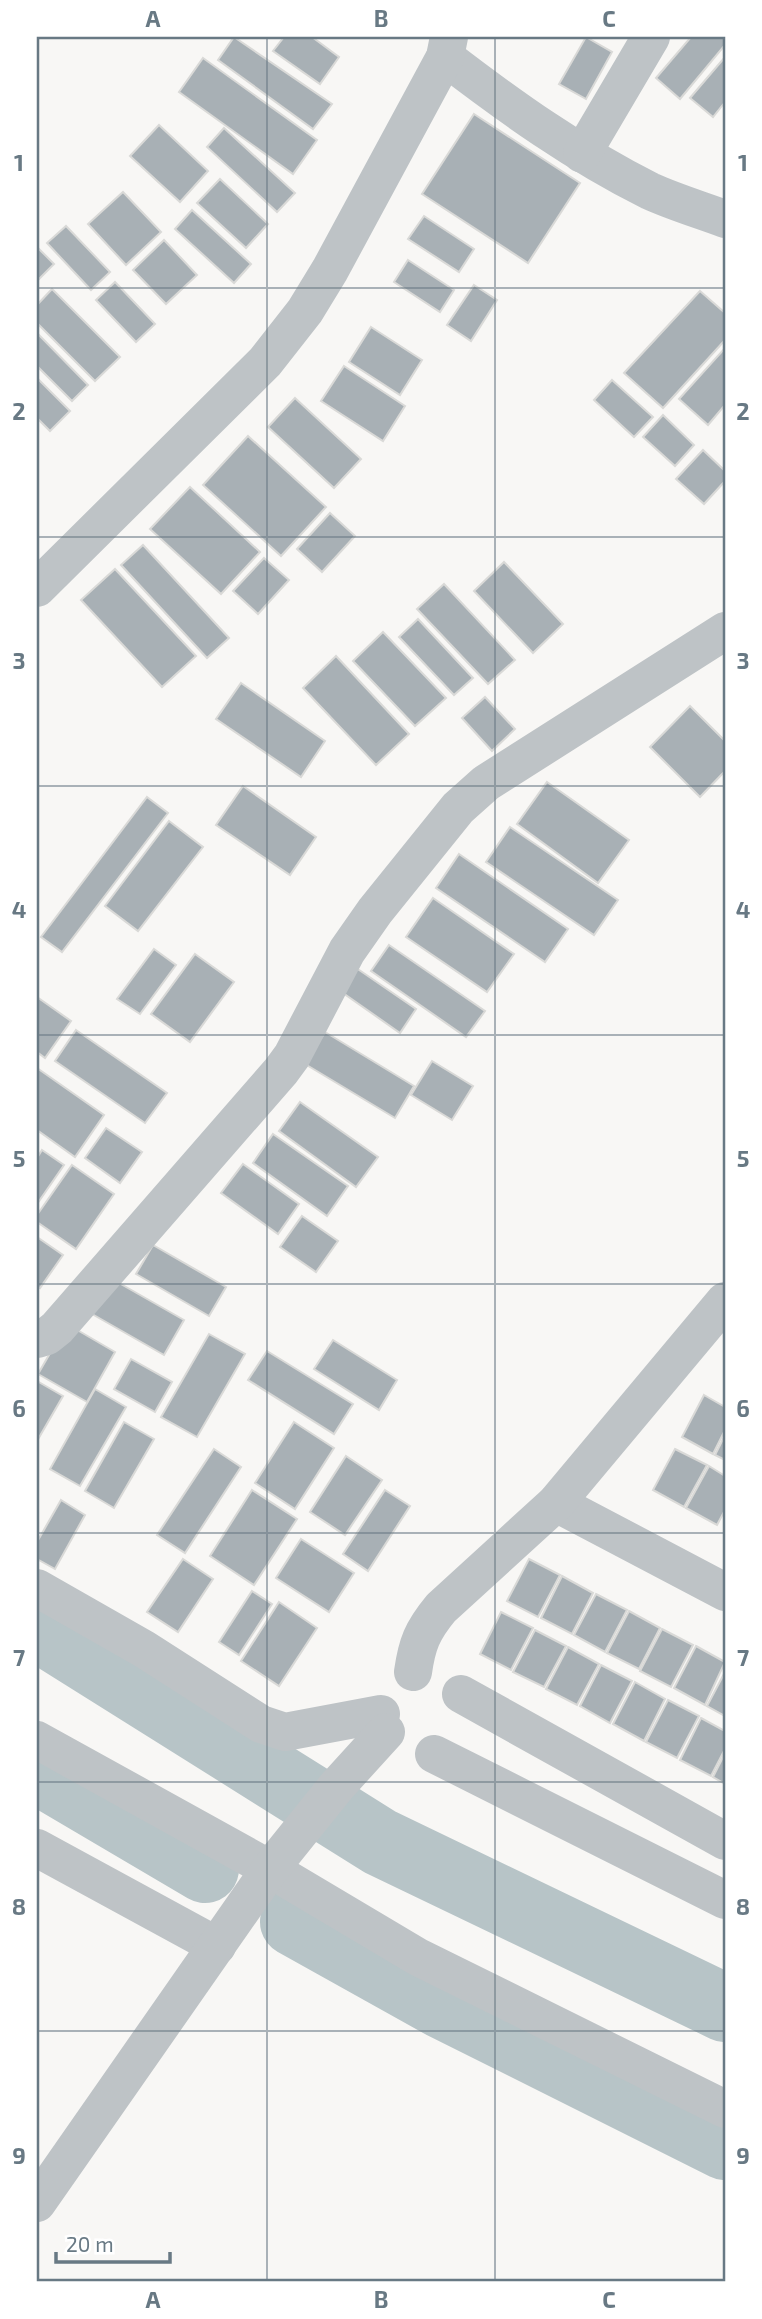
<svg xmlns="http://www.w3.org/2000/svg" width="762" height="2319" font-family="'Exo 2',sans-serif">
	<rect width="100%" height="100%" fill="#f8f7f5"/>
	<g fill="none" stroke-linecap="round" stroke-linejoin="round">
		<g stroke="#b7c4c7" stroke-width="68">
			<path d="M37,1627L380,1842L725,2008"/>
			<path d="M37,1770L205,1869"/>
			<path d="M294,1922L441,2004L725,2146"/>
		</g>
	</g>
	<g fill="#a8b0b5" stroke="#d9d9d7" stroke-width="2">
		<path d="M234,37L332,104L313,129L218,60Z"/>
		<path d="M284,37H312L339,57L320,84L273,51Z"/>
		<path d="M586,37L612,52L586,99L559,84Z"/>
		<path d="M691,37H725V45L680,99L656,78Z"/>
		<path d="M725,57V102L713,117L690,98Z"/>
		<path d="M203,58L317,140L293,174L179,92Z"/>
		<path d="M474,114L580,183L528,263L422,194Z"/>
		<path d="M159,125L208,171L180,202L130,156Z"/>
		<path d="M224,128L295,193L277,212L207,147Z"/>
		<path d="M220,179L268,224L246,248L197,203Z"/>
		<path d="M123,192L161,232L126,265L88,224Z"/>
		<path d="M192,210L251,264L234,283L175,229Z"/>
		<path d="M424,216L474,249L459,272L408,239Z"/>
		<path d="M66,226L110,272L91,290L47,243Z"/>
		<path d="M164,240L197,275L166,304L133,270Z"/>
		<path d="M37,247L54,264L37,281Z"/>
		<path d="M408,260L454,290L440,312L394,282Z"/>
		<path d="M115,282L155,324L136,342L96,300Z"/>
		<path d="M474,285L497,300L471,341L447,325Z"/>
		<path d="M52,289L120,357L95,381L37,323V305Z"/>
		<path d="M700,291L725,313V340L663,408L624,373Z"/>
		<path d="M371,327L422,360L400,395L349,362Z"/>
		<path d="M37,333L88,385L72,401L37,366Z"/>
		<path d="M725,348V405L708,425L679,399Z"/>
		<path d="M344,366L405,406L383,441L321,401Z"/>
		<path d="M37,378L70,411L50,431L37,418Z"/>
		<path d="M612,380L653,417L634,437L594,400Z"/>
		<path d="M295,398L361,459L334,488L268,427Z"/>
		<path d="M663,415L694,445L675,466L643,437Z"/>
		<path d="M248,436L326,507L281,556L203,485Z"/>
		<path d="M703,450L725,471V481L704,504L676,479Z"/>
		<path d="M190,487L260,552L221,594L150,529Z"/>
		<path d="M330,513L355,536L322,572L297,549Z"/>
		<path d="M143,545L229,638L207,658L121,565Z"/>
		<path d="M264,558L289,580L258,614L233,591Z"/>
		<path d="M504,562L563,624L533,653L474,591Z"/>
		<path d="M115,569L196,656L162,687L81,600Z"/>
		<path d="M444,584L515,660L488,684L417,609Z"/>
		<path d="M418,619L473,678L454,695L399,637Z"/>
		<path d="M383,632L446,698L415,726L353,661Z"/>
		<path d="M336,656L409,734L376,765L303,688Z"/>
		<path d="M241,683L325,741L301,777L216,719Z"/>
		<path d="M485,697L515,729L492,751L462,718Z"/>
		<path d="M690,706L725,741V771L700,797L650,747Z"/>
		<path d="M547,782L629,840L598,883L517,824Z"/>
		<path d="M243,786L316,837L290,875L216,825Z"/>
		<path d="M147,797L168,813L62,952L41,937Z"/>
		<path d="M169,821L203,847L138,931L105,906Z"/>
		<path d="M510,827L618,900L594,935L486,862Z"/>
		<path d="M459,854L568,929L545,962L436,888Z"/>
		<path d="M433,898L514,954L487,992L406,937Z"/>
		<path d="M389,945L485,1011L466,1037L371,971Z"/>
		<path d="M154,949L176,965L140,1014L117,999Z"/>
		<path d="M195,954L234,982L190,1042L151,1014Z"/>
		<path d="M349,963L416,1009L400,1033L333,986Z"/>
		<path d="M37,997L71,1021L45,1058L37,1052Z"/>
		<path d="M76,1030L167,1093L145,1123L55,1061Z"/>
		<path d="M325,1032L414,1086L395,1118L305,1064Z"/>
		<path d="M432,1061L473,1086L452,1120L411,1095Z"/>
		<path d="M37,1068L104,1115L75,1157L37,1130Z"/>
		<path d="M300,1102L378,1157L356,1187L279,1131Z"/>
		<path d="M106,1128L142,1152L120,1183L85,1158Z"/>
		<path d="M273,1134L348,1186L327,1216L253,1163Z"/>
		<path d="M42,1150L64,1165L37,1204V1158Z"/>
		<path d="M243,1164L299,1204L278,1234L221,1193Z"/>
		<path d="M72,1165L114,1194L76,1249L37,1222V1215Z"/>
		<path d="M302,1216L338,1241L316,1272L280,1247Z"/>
		<path d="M37,1237L63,1255L40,1288L37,1286Z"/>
		<path d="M153,1245L226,1287L209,1316L136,1274Z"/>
		<path d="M112,1279L184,1320L164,1355L92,1314Z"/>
		<path d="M67,1324L115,1352L87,1402L38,1374Z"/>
		<path d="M209,1334L245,1354L197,1437L161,1417Z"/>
		<path d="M333,1340L397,1380L379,1410L314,1369Z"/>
		<path d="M267,1351L353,1404L334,1434L248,1380Z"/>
		<path d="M131,1359L172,1382L155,1412L114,1389Z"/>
		<path d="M37,1381L63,1396L37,1441Z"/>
		<path d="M95,1389L126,1407L80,1486L50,1469Z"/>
		<path d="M704,1395L725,1407V1430L713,1454L682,1437Z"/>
		<path d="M124,1422L154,1439L114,1508L85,1491Z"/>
		<path d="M294,1422L334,1448L295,1509L255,1483Z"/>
		<path d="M725,1435V1460L715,1455Z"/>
		<path d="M214,1449L241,1467L185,1553L157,1535Z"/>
		<path d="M675,1449L707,1465L684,1507L653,1490Z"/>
		<path d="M346,1456L382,1480L345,1535L310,1512Z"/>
		<path d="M709,1466L725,1476V1510L717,1525L686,1508Z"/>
		<path d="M252,1490L297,1519L254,1585L210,1556Z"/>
		<path d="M385,1490L410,1506L368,1571L343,1554Z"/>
		<path d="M61,1500L85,1515L55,1569L37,1559V1542Z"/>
		<path d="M301,1539L354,1573L329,1612L276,1578Z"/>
		<path d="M183,1559L213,1579L178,1632L147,1612Z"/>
		<path d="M529,1559L560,1575L538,1617L507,1601Z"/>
		<path d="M562,1576L593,1593L572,1634L541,1618Z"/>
		<path d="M252,1591L272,1604L239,1655L219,1642Z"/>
		<path d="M596,1594L627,1610L605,1652L574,1635Z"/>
		<path d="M279,1602L317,1628L279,1686L241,1661Z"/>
		<path d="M629,1611L660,1628L639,1669L607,1653Z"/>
		<path d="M501,1612L533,1628L511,1670L480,1654Z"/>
		<path d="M662,1629L693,1645L671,1687L640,1671Z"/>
		<path d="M535,1630L566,1646L544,1687L513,1672Z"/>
		<path d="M696,1646L725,1662L705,1705L674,1688Z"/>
		<path d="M568,1647L599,1664L577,1705L546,1689Z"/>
		<path d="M601,1665L632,1681L610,1723L580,1706Z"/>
		<path d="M725,1672V1716L707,1706Z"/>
		<path d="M635,1682L665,1699L644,1741L613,1724Z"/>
		<path d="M668,1700L699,1716L677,1758L646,1742Z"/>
		<path d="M701,1718L725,1731V1749L711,1776L680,1760Z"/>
		<path d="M725,1753V1784L713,1777Z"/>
	</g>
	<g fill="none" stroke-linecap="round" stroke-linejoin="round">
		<g stroke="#bec3c6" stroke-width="38">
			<path d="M445,57C510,107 576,154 650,191C674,202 701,210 725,219"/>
			<path d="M582,154L651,37"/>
			<path d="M37,588L265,362L305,311L330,270L445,57L449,37"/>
			<path d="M37,1339L47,1336L57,1328L281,1071L292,1056L347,951L375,911L458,808L486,783L725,631"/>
			<path d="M556,1503L725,1592"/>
			<path d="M37,1588L144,1649L261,1724L285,1732L381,1714"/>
			<path d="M413,1672C417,1644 422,1631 441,1608L556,1503L725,1301"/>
			<path d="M461,1694L725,1841"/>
			<path d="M37,1740L270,1869L418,1957L725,2109"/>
			<path d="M434,1754L725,1900"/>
			<path d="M37,1848L217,1946"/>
			<path d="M37,2203L270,1869L336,1787L386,1732"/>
		</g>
	</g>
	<path fill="none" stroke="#687984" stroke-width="2" stroke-opacity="0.55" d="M267,37V2282M495,37V2282M37,288H725M37,537H725M37,786H725M37,1035H725M37,1284H725M37,1533H725M37,1782H725M37,2031H725"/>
	<rect width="762" height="2319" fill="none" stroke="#ffffff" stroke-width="77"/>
	<path d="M56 2252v10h114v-10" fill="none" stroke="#687984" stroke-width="3.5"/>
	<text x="66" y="2252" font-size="21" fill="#687984" stroke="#ffffff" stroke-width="5" paint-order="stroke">20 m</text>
	<rect x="38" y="38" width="686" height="2242" fill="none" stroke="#687984" stroke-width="2.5"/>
	<g font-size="23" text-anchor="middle" font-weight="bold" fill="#687984">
		<text x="153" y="27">A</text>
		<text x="381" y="27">B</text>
		<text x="609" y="27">C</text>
		<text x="19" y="171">1</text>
		<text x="743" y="171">1</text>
		<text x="19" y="420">2</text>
		<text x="743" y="420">2</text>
		<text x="19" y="669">3</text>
		<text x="743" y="669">3</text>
		<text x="19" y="918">4</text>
		<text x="743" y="918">4</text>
		<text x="19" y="1167">5</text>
		<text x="743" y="1167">5</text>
		<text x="19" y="1417">6</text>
		<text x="743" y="1417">6</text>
		<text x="19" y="1666">7</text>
		<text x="743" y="1666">7</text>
		<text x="19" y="1915">8</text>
		<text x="743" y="1915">8</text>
		<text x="19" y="2164">9</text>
		<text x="743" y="2164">9</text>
		<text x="153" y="2308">A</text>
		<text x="381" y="2308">B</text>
		<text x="609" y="2308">C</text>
	</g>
</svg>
